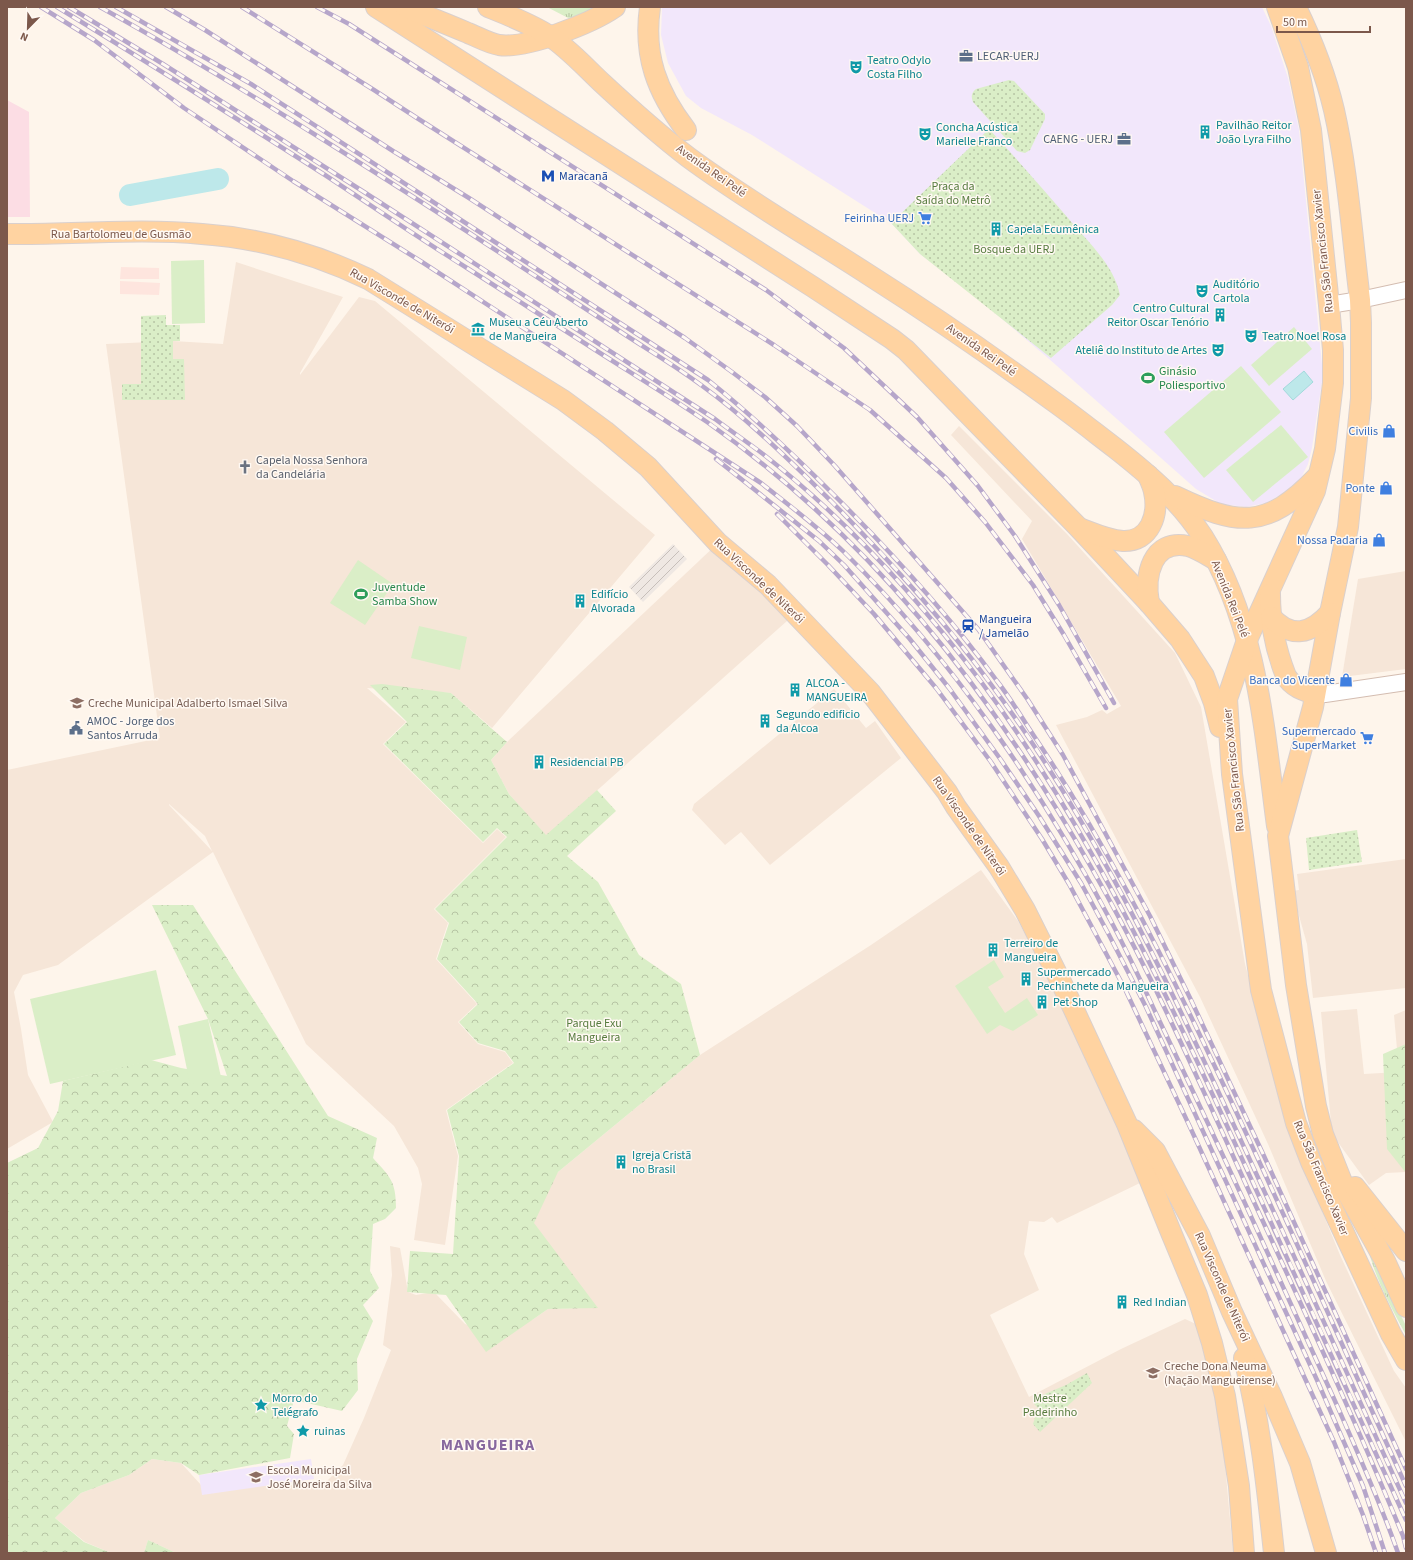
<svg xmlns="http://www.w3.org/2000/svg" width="1413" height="1560" font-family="'Source Sans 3',sans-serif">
	<defs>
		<pattern id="industrial-furrows" width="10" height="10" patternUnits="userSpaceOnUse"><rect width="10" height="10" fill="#efe8e3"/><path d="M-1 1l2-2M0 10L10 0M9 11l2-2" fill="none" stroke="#c7bfba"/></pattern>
		<pattern id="grass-tufts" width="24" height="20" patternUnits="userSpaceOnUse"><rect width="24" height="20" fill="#daeec7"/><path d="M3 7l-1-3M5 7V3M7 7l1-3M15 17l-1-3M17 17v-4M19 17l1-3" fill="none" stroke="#b6c4a4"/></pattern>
		<pattern id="forest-crowns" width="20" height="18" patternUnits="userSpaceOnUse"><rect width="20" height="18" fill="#daeec7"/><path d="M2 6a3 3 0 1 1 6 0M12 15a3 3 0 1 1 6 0" fill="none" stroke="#b6c4a4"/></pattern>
		<pattern id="park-dots" width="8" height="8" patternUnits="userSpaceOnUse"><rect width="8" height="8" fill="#daeec7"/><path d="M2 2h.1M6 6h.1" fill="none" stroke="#b6c4a4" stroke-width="1.8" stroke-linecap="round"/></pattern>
	</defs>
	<rect width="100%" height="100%" fill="#fef5eb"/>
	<g fill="#f6e6d8" fill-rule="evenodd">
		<path d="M236,262L343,297L300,373V375L359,297L375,301L655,535L492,728L451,693L367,688L406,722L383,744L483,843L497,829L506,837L434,909L448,923L436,959L477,1004L458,1022L478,1044L505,1052L513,1063L446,1110L458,1156L445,1245L414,1240L422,1184L418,1168L394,1126L306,1044L213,852L58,965L23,975L14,992L21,1029L28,1075L53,1122L7,1149V770L160,738L106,344L173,341L223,344ZM169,804L205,836L212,851L169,805Z"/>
		<path d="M959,426L1067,534L1175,653L1201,707L1245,964L1288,1128L1340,1255L1394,1371L1406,1388V1442L1326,1281L1268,1144L1200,997L1056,725L1087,717L1102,710L1107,714L1121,706L1022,539L1032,521L951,435Z"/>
		<path d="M718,543L796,613L546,836L509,794L491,760L507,742Z"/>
		<path d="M1406,571V669L1342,677L1358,579Z"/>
		<path d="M834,689L866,728L875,721L901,758L770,865L741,832L725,845L692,810L694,804Z"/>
		<path d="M1406,859V988L1313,998L1307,944L1292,891L1299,890L1297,874Z"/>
		<path d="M981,870L1018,921L1065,1008L1095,1071L1140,1183L1057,1223L1052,1217L1044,1222L1029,1221L1024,1254L1039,1290L990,1315L1029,1397L1121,1349L1185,1319L1196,1324L1211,1363L1222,1430L1233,1553H176L148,1540L144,1553H111L85,1542L55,1518L81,1493L129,1475L152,1459L181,1463L202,1486L323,1485L343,1465L364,1418L391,1350L383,1345L392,1275L390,1246L400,1248L408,1292L416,1295L434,1292L465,1324L471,1326L532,1320L548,1309L586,1308L510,1207L558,1172L700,1055L871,945Z"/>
		<path d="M1357,1009L1364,1074L1399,1072L1394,1015L1406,1010V1172L1386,1173L1369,1185L1332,1134L1321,1012Z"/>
	</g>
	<g fill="#fee5de">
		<path d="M121,267L159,268V279H120Z"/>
		<path d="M120,281L160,283L159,295L120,294Z"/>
	</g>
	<path fill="url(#industrial-furrows)" d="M673,544L687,559L643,602L629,587Z"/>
	<g fill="#f2e7fb">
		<path d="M662,7H1262L1271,26L1288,78L1299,130L1323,375L1312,448L1308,464L1301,478L1283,493L1266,503L1246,507L1221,504L1196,489L1048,358L976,297L920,254L891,223L752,135L701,108L686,96L668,63L661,35Z"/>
		<path d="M311,1459L314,1479L202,1495L199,1475Z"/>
	</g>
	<path fill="#fcdde4" d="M7,100L29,112L30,217H7Z"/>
	<g fill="url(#grass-tufts)">
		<path d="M547,7H601L570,19Z"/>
		<path d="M1367,1244L1406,1326V1335C1391,1308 1373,1274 1367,1244Z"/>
	</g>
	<g fill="url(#forest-crowns)">
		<path d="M382,684L451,693L507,742L491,760L509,794L546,835L597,790L616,811L567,856L598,882L639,955L681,984L700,1055L558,1172L534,1223L598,1308L548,1309L486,1352L446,1295L407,1292L410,1251L453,1254L459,1156L447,1110L514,1063L505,1051L478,1043L459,1022L478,1004L437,959L449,923L435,909L507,837L497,828L483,842L384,744L407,722L370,685Z"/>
		<path d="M152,905H193L328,1116L377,1138L373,1158C390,1177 396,1181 396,1208L385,1219L373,1224L370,1271L379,1288L363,1305L373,1321L357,1359L358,1390L342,1411L294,1400L287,1426L294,1434L290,1458L199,1475L181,1463L152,1459L129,1475L81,1493L55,1518L84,1542L111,1553H7V1163L38,1148L58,1111L63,1081L151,1060L181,1068L227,1076L208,1019Z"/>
		<path d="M1406,1044V1173L1387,1149L1383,1054Z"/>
		<path d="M148,1540L176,1553H144Z"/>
	</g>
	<g fill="url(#park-dots)">
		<path d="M1009,80L1014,81L1045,114V119L1030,150L1025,153L1017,151L973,102C971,97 971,93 976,89Z"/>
		<path d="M989,129C1016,158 1042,188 1068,218C1087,241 1114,265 1120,295L1112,305L1051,358L920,254L891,223Z"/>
		<path d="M166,315V325H180V341H173V359H184L185,400H122V384H141V316Z"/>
		<path d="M1357,830L1362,862L1309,870L1306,838Z"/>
		<path d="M1087,1373L1092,1383L1040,1432L1033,1424L1038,1408L1034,1404L1040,1396L1066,1385Z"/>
	</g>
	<g fill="#daeec7">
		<path d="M204,260L205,323L172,324L171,261Z"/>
		<path d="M1294,327L1312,349L1269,386L1251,365Z"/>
		<path d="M1241,366L1281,412L1204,478L1164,432Z"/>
		<path d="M1281,425L1308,457L1253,502L1226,470Z"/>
		<path d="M358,560L393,584L365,625L330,603Z"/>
		<path d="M419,626L467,637L460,670L411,658Z"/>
		<path d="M994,960L1004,977L988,987L1005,1013L1027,998L1038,1015L1013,1031L1000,1025L987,1034L955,986Z"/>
		<path d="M156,970L176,1055L50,1084L30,999Z"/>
		<path d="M208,1019L221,1077L190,1084L178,1026Z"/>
	</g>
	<path fill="#bde8ea" stroke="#a2d9dc" d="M1304,371L1313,382L1293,400L1283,389Z"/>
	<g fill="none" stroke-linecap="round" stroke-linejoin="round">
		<path stroke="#bde8ea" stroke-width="22" d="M130,195L218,179"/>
		<g stroke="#d4bdb1" stroke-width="18">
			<g id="minor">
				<path d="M1329,305L1360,300L1406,290"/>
				<path d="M1315,694H1325L1406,682"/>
			</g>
		</g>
		<g stroke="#dad0cd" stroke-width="22">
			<g id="major">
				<path d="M376,7L813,287L892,339L906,350L1078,527L1149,603L1180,639L1204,676L1214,703L1220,727"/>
				<path d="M405,7C426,16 447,24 468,33C478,37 488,43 499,45C527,49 592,23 615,7"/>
				<path d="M488,7C508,15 529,23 548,35C568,48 584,66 601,82C629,108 658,134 688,157C746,200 809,236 869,275C932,315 993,357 1053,401C1074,416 1094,432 1115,448C1148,474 1180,501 1203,537C1257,623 1264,728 1277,826"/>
				<path d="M650,7C643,56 657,92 686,130"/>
				<path d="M1277,7L1298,67L1311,130L1329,305L1333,350V383L1325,449L1315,491L1247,640L1227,699L1232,774L1261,990L1296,1123L1311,1162L1391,1334L1406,1360"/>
				<path d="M1296,7C1311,38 1326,76 1334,110C1348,172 1352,237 1360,300L1361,323V398L1348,527L1330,613L1313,707L1278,836L1296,985L1316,1106L1323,1134L1344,1187L1385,1261L1406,1307"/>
				<path d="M7,234C72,235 137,228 202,234C259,238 316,254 368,279L563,400L605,431L648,467L718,543L768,585L870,692L947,792L956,807L999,867L1025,910L1062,984L1127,1124L1170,1230L1197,1295L1212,1343L1225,1396L1239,1486L1244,1553"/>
				<path d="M1175,496C1238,526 1266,530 1317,477"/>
				<path d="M1082,529C1095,534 1108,540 1123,541C1150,542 1159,515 1154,492C1153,486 1150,481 1148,475"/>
				<path d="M1270,594C1270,622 1276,651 1286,676C1292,687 1304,691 1315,694"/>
				<path d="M1149,603C1144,576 1152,538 1188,546C1198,549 1207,555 1216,560"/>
				<path d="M1271,617C1291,639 1311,634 1330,613"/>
				<path d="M1134,1130L1155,1151L1200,1236L1232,1312L1272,1397L1300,1463L1326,1553"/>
				<path d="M1355,1187L1406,1251"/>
				<path d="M1244,1358C1260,1422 1267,1487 1274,1553"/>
			</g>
		</g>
		<use href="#minor" stroke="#fff" stroke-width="16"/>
		<use href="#major" stroke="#ffd3a1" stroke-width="20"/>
		<g stroke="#b6a6ca" stroke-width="4.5">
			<g id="rail">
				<path d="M41,7L94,40L184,108L293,181L422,262L761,483C790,506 818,527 844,552C952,658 1043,792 1113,925C1130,957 1145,990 1160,1022C1192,1089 1223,1155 1254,1223C1281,1282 1308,1342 1335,1401C1357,1451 1380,1501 1398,1553"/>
				<path d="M57,7C147,62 236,118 325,175C372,206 419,238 467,268C511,296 556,325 600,353C636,376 672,398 707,422C744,448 780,477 814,508C956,637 1065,807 1150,978C1184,1047 1216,1118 1248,1189C1301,1304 1355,1419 1403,1536L1406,1548"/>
				<path d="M69,7L163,64L364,192L715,419C731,431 747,442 763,454C846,519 919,599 982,683C1083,819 1158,975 1228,1128C1288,1258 1347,1389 1406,1520"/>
				<path d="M100,7C226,77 347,154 468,232C517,264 566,296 615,328C643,347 673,364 701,385C748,419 789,460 831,501C886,557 940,615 987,679C1082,805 1152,948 1218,1091C1282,1228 1343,1365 1406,1503"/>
				<path d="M116,7L251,84L708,380C753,416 794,455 835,496C893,554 949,615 997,681C1011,699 1022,718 1034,736C1101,836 1156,942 1207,1050C1276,1194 1340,1341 1406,1486"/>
				<path d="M166,7L205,30L393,151L469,198L685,338L732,372L765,397L797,426L835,466L978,629L1028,700L1063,755L1150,916L1191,1000L1264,1156L1406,1469"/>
				<path d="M242,7L374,90L417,118L774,345L870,410L946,478L985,522L1033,585L1064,635L1106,708"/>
				<path d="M317,7L349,24L766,290L844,348L917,417L978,486L1015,536L1059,605L1114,703"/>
				<path d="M716,459L819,541L844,565L909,638L949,688L1001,760L1039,816L1081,883L1108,933L1146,1007L1317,1380L1363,1486L1385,1553"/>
				<path d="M777,514L828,565L874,614L936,688L991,762L1042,839L1069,884L1125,989L1190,1127L1334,1442L1363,1515L1376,1553"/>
			</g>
		</g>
		<use href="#rail" stroke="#fff9f3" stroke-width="3" stroke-dasharray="9" stroke-linecap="butt"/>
	</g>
	<defs>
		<g id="office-bare" transform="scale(1.08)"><path d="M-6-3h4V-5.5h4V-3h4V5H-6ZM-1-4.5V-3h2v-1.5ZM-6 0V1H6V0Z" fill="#5c6f8a" stroke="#fff9f3" stroke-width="2.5" paint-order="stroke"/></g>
		<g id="theatre-bare" transform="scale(1.08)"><path d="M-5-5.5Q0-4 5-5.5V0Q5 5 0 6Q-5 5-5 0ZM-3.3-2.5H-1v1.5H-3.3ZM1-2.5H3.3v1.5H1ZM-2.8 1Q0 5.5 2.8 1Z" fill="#0f9aa8" stroke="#fff9f3" stroke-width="2.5" paint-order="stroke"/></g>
		<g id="building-bare" transform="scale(1.08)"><path d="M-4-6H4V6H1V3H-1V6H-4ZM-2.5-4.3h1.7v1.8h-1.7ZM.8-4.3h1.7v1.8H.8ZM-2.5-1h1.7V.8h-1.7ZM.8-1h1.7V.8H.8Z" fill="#0f9aa8" stroke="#fff9f3" stroke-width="2.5" paint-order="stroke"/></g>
		<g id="metro-bare" transform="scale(1.08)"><path d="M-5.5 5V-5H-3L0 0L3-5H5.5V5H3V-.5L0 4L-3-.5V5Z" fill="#1a4fb4" stroke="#fff9f3" stroke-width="2.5" paint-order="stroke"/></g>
		<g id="supermarket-bare" transform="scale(1.08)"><path d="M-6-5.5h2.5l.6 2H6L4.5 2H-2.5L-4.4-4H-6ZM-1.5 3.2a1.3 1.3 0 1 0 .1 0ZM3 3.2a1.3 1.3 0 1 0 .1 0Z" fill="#3f7fe0" stroke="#fff9f3" stroke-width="2.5" paint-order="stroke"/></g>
		<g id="museum-bare" transform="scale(1.08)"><path d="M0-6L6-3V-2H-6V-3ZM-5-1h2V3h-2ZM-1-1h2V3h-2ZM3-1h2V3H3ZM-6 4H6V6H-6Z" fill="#0f9aa8" stroke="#fff9f3" stroke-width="2.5" paint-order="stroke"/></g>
		<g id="stadium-bare" transform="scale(1.08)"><path d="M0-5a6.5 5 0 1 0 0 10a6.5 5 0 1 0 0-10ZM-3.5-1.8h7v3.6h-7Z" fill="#2e9e5b" stroke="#fff9f3" stroke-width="2.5" paint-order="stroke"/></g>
		<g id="shop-bare" transform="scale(1.08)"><path d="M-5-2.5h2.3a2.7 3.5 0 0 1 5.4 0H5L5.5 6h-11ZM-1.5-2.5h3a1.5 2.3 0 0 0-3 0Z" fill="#3f7fe0" stroke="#fff9f3" stroke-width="2.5" paint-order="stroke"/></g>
		<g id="church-bare" transform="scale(1.08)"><path d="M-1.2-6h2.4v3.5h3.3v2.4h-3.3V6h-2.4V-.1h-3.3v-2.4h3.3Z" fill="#6b7280" stroke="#fff9f3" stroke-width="2.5" paint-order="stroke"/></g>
		<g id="station-bare" transform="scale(1.08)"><path d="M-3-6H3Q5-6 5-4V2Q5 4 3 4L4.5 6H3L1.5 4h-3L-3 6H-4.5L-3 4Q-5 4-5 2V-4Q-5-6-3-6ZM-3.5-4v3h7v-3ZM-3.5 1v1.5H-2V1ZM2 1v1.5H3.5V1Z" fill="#1a4fb4" stroke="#fff9f3" stroke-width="2.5" paint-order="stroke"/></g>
		<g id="school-bare" transform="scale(1.08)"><path d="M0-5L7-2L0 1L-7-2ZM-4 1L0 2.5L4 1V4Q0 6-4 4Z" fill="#8d6e63" stroke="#fff9f3" stroke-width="2.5" paint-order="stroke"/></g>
		<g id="civic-bare" transform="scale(1.08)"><path d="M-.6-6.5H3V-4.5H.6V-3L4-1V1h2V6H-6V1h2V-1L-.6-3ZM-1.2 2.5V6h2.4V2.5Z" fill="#5c6f8a" stroke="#fff9f3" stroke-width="2.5" paint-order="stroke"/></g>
		<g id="sight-bare" transform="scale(1.08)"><path d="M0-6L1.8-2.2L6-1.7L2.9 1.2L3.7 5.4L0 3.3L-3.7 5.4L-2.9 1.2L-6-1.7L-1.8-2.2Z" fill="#0f9aa8" stroke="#fff9f3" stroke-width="2.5" paint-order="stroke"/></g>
	</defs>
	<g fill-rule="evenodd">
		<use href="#office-bare" x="966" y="56"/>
		<use href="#theatre-bare" x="856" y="67"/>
		<use href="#building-bare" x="1205" y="132"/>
		<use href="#theatre-bare" x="925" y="134"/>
		<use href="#office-bare" x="1124" y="139"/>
		<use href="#metro-bare" x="548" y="176"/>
		<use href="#supermarket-bare" x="925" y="218"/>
		<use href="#building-bare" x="996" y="229"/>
		<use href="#theatre-bare" x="1202" y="291"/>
		<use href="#building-bare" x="1220" y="315"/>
		<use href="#museum-bare" x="478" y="329"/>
		<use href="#theatre-bare" x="1251" y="336"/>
		<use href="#theatre-bare" x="1218" y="350"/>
		<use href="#stadium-bare" x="1148" y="378"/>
		<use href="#shop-bare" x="1389" y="431"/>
		<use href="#church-bare" x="245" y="467"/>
		<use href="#shop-bare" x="1386" y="488"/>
		<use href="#shop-bare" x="1379" y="540"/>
		<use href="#stadium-bare" x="361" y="594"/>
		<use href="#building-bare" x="580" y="601"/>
		<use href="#station-bare" x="968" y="626"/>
		<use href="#shop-bare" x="1346" y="680"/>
		<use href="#building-bare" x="795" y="690"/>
		<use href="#school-bare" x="77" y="703"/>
		<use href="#building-bare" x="765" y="721"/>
		<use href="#civic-bare" x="76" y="728"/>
		<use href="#supermarket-bare" x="1367" y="738"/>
		<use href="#building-bare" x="539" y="762"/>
		<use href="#building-bare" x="993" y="950"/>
		<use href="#building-bare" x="1026" y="979"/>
		<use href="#building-bare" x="1042" y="1002"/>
		<use href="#building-bare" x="621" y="1162"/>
		<use href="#building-bare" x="1122" y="1302"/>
		<use href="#school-bare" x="1153" y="1373"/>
		<use href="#sight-bare" x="261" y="1405"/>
		<use href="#sight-bare" x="303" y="1431"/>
		<use href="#school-bare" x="256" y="1477"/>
	</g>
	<g text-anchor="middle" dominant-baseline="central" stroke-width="3" stroke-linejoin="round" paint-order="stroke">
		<g font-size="12" fill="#4e5e75" stroke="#fff9f3" text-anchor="start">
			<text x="977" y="56">LECAR-UERJ</text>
			<text x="1113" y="139" text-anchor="end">CAENG - UERJ</text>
			<text x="87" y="721">AMOC - Jorge dos<tspan x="87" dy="14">Santos Arruda</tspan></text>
		</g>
		<g font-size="12" fill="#0d838f" stroke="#fff9f3" text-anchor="start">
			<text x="867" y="60">Teatro Odylo<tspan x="867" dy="14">Costa Filho</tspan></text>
			<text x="1216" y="125">Pavilhão Reitor<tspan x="1216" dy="14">João Lyra Filho</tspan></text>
			<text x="936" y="127">Concha Acústica<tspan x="936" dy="14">Marielle Franco</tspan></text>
			<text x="1007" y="229">Capela Ecumênica</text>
			<text x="1213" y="284">Auditório<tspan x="1213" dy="14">Cartola</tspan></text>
			<text x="1209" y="308" text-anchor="end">Centro Cultural<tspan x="1209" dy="14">Reitor Oscar Tenório</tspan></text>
			<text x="489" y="322">Museu a Céu Aberto<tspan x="489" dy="14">de Mangueira</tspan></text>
			<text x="1262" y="336">Teatro Noel Rosa</text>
			<text x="1207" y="350" text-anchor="end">Ateliê do Instituto de Artes</text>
			<text x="591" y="594">Edifício<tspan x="591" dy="14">Alvorada</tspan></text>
			<text x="806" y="683">ALCOA -<tspan x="806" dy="14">MANGUEIRA</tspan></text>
			<text x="776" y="714">Segundo edificio<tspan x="776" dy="14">da Alcoa</tspan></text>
			<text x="550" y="762">Residencial PB</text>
			<text x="1004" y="943">Terreiro de<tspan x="1004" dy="14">Mangueira</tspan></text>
			<text x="1037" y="972">Supermercado<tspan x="1037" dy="14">Pechinchete da Mangueira</tspan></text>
			<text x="1053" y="1002">Pet Shop</text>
			<text x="632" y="1155">Igreja Cristã<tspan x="632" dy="14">no Brasil</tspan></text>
			<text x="1133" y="1302">Red Indian</text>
			<text x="272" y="1398">Morro do<tspan x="272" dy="14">Telégrafo</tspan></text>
			<text x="314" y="1431">ruinas</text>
		</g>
		<g font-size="12" fill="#7c584b" stroke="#fff9f3">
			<text transform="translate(711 171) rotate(35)">Avenida Rei Pelé</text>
			<text x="121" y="234">Rua Bartolomeu de Gusmão</text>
			<text transform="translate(1323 251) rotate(-96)">Rua São Francisco Xavier</text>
			<text transform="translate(402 301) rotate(30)">Rua Visconde de Niterói</text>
			<text transform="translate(981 350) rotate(35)">Avenida Rei Pelé</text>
			<text transform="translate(759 581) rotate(43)">Rua Visconde de Niterói</text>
			<text transform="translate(1230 599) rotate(68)">Avenida Rei Pelé</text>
			<text transform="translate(1234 770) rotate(-96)">Rua São Francisco Xavier</text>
			<text transform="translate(969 826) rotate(55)">Rua Visconde de Niterói</text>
			<text transform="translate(1321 1178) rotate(67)">Rua São Francisco Xavier</text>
			<text transform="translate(1222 1287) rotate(66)">Rua Visconde de Niterói</text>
		</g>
		<g font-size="12" fill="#164399" stroke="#fff9f3" text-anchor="start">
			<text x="559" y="176">Maracanã</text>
			<text x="979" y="619">Mangueira<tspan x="979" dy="14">/ Jamelão</tspan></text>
		</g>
		<g font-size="12" fill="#577c3f" stroke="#fff9f3">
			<text x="953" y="186">Praça da<tspan x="953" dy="14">Saída do Metrô</tspan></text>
			<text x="1014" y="249">Bosque da UERJ</text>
			<text x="594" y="1023">Parque Exu<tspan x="594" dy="14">Mangueira</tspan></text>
			<text x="1050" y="1398">Mestre<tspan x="1050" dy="14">Padeirinho</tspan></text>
		</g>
		<g font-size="12" fill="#366cbe" stroke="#fff9f3" text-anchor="end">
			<text x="914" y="218">Feirinha UERJ</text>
			<text x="1378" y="431">Civilis</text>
			<text x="1375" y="488">Ponte</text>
			<text x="1368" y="540">Nossa Padaria</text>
			<text x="1335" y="680">Banca do Vicente</text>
			<text x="1356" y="731">Supermercado<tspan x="1356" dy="14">SuperMarket</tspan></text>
		</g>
		<g font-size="12" fill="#27864d" stroke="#fff9f3" text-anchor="start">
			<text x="1159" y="371">Ginásio<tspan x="1159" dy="14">Poliesportivo</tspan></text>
			<text x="372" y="587">Juventude<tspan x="372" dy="14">Samba Show</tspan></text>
		</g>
		<g font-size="12" fill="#5b616d" stroke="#fff9f3" text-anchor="start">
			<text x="256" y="460">Capela Nossa Senhora<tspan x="256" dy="14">da Candelária</tspan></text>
		</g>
		<g font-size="12" fill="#785e54" stroke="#fff9f3" text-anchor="start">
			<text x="88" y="703">Creche Municipal Adalberto Ismael Silva</text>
			<text x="1164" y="1366">Creche Dona Neuma<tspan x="1164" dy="14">(Nação Mangueirense)</tspan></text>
			<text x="267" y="1470">Escola Municipal<tspan x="267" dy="14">José Moreira da Silva</tspan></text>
		</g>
		<g font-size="16" font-weight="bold" letter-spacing="1" fill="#87679e" stroke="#fff9f3">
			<text x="488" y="1445">MANGUEIRA</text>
		</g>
	</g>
	<rect width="1413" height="1560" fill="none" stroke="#7c584b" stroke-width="16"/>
	<g transform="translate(28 28) rotate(203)" stroke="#fff9f3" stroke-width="3" paint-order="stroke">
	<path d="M0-3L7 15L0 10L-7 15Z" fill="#7c584b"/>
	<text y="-6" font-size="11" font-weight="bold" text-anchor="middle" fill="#7c584b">N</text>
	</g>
	<path d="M1277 26v6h93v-6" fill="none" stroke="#7c584b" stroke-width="2"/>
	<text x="1283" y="26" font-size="12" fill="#7c584b" stroke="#fff9f3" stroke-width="3" paint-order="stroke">50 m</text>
</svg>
